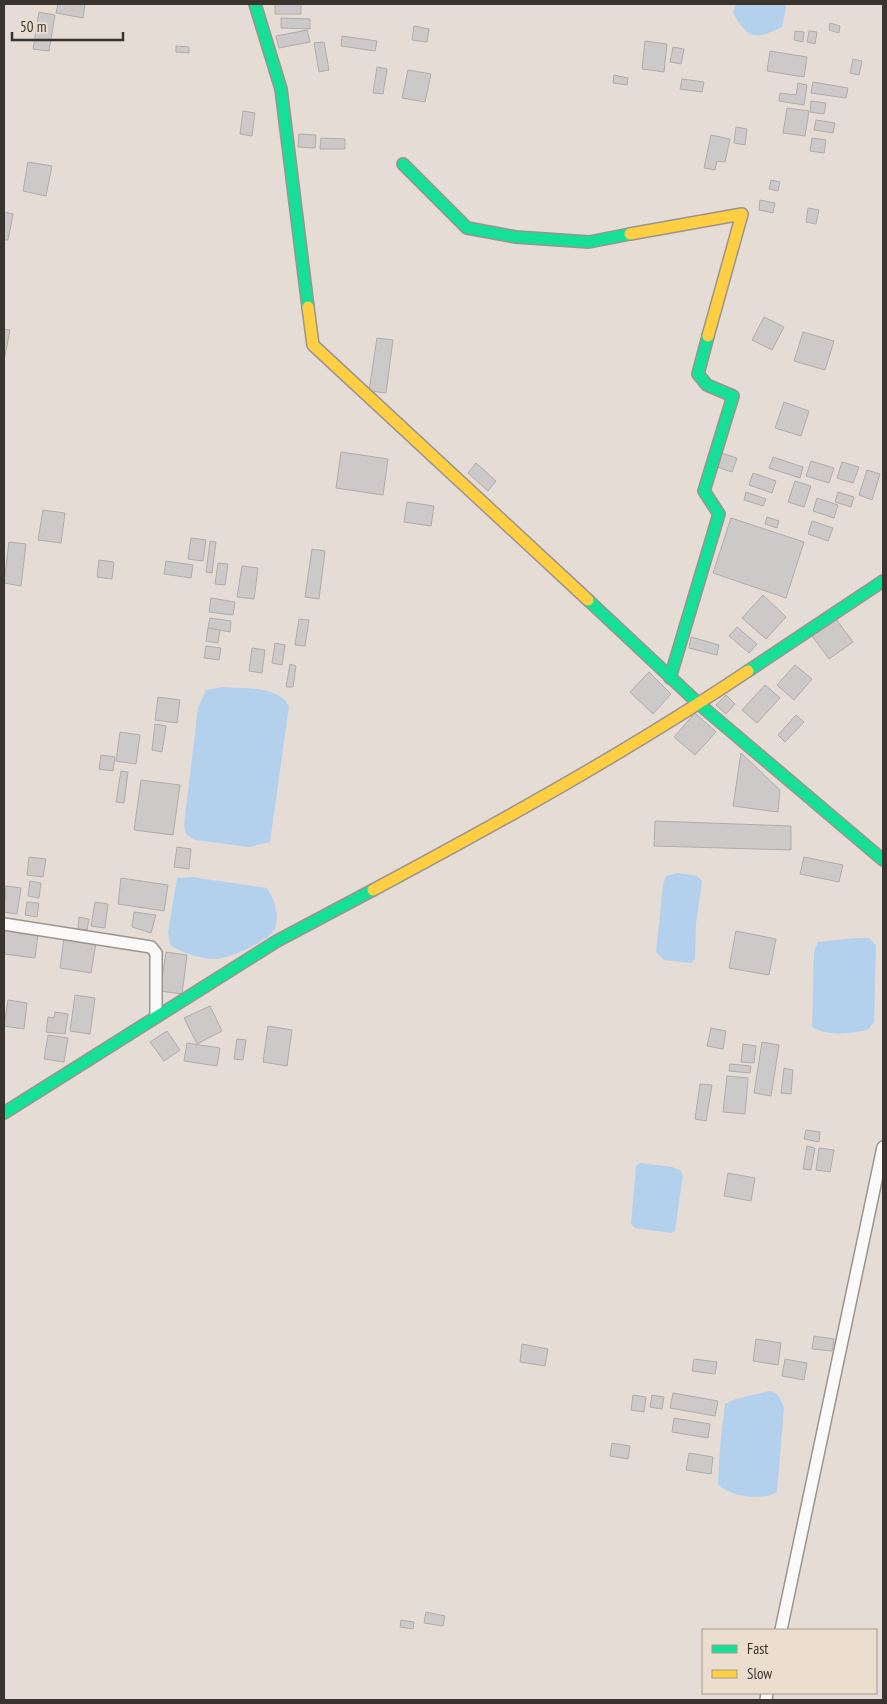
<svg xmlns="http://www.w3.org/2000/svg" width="887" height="1704" font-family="'PT Sans Narrow',sans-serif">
	<rect width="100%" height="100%" fill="#e5ddd5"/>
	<g fill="#b3d0ed">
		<path d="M736,4H785L786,8L782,27C756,40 748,40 733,13Z"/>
		<path d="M223,687C243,689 279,685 289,706L270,842L249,847L195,840L186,834L184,825L198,708L206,690Z"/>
		<path d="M678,873L697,876L702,881L696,924L695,959L691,963L664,960L656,952L663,885L666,876Z"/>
		<path d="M192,877L267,888C274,899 280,914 275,928C270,941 228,959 215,959C200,959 184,953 171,946L168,933L177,878Z"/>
		<path d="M857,938H869L876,945L874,1022L868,1030C850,1033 829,1037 812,1027L814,951L818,942Z"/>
		<path d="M640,1163L672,1167L681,1171L683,1175L675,1230L672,1233L635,1228L631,1224L636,1166Z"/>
		<path d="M769,1391C779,1392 781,1400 784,1408L777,1492C762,1501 730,1497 718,1484C719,1457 721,1431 725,1404L736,1399Z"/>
	</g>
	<g fill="#cdc9c8" stroke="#afacab">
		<path d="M58,4H85L83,18L56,13Z"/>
		<rect x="275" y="4" width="26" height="10"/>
		<path d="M39,12L55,15L49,51L33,49Z"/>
		<path d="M281,18L310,19V29L281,28Z"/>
		<path d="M830,23L840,26L839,33L829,30Z"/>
		<path d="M414,26L429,29L427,42L412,40Z"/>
		<path d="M307,30L310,42L279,48L276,36Z"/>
		<path d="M795,31L804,32L803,42L794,40Z"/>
		<path d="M809,31L817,32L815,44L807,42Z"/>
		<path d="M342,36L377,41L375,51L341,46Z"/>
		<path d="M645,41L667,44L664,72L642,69Z"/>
		<path d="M324,42L329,70L319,72L314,43Z"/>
		<path d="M176,46L189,47V53L176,52Z"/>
		<path d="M673,47L684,49L681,64L670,62Z"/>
		<path d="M770,51L807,57L804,77L767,71Z"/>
		<path d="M853,59L862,61L859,75L850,73Z"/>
		<path d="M377,67L387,69L383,94L373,93Z"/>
		<path d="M408,70L431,74L425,102L402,98Z"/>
		<path d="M614,75L628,78L627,85L613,83Z"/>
		<path d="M682,79L704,82L702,92L680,89Z"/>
		<path d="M813,82L848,88L846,98L811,93Z"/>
		<path d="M798,83L807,85L804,105L779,101L780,93L796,95Z"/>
		<path d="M811,101L826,103L824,114L810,112Z"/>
		<path d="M787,108L809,111L805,136L783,133Z"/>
		<path d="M243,111L255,113L252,136L240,134Z"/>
		<path d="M816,120L835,123L833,133L814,130Z"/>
		<path d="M736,127L747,129L745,145L734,143Z"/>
		<path d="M299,134L316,135L315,148L298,147Z"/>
		<path d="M711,135L730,139L725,162L717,161L715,170L704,168Z"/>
		<path d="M321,138L345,139V149H320Z"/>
		<path d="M812,138L826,140L824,153L810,151Z"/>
		<path d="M28,162L52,166L46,196L23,191Z"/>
		<path d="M771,180L780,182L778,191L769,189Z"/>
		<path d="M760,200L775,203L773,213L759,210Z"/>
		<path d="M808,208L819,210L816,224L806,222Z"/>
		<path d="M4,212L13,214L8,240H4Z"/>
		<path d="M764,317L784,327L772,350L752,340Z"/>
		<path d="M4,329L10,330L4,361Z"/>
		<path d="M803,332L834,341L825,370L794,361Z"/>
		<path d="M377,338L393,340L386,393L369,391Z"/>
		<path d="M784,402L809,411L801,436L775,428Z"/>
		<path d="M341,452L388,459L383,495L336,488Z"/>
		<path d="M718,452L737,458L732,472L714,466Z"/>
		<path d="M773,457L803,467L800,478L769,468Z"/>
		<path d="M811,461L834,468L829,483L806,476Z"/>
		<path d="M842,462L859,467L853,483L837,478Z"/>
		<path d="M476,463L496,481L488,491L468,473Z"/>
		<path d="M867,470L880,474L872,500L859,495Z"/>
		<path d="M753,473L776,481L772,493L749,485Z"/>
		<path d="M795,481L811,486L804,507L788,502Z"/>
		<path d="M746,492L766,499L763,506L744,500Z"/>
		<path d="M838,492L854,497L851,507L835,502Z"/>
		<path d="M817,498L838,505L834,518L813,511Z"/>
		<path d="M407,502L434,506L431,526L404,522Z"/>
		<path d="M43,510L65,513L61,543L38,540Z"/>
		<path d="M767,517L779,521L777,528L765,524Z"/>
		<path d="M731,518L804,542L786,598L713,573Z"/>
		<path d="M812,521L833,528L828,541L808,534Z"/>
		<path d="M191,538L206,540L203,561L188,559Z"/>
		<path d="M210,541L216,542L212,573L206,572Z"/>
		<path d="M9,542L26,544L21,586L4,583Z"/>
		<path d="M312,549L325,551L319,599L305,597Z"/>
		<path d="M99,560L114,562L112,579L97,577Z"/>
		<path d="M166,561L193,565L191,578L164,574Z"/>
		<path d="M218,563L228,564L225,585L215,584Z"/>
		<path d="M242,566L258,568L254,599L237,597Z"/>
		<path d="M763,595L786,617L766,639L742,618Z"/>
		<path d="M211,598L235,602L233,615L209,612Z"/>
		<path d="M210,618L231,621L230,632L208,628Z"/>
		<path d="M299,619L309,620L305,646L295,645Z"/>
		<path d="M836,619L853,642L829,659L812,636Z"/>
		<path d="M737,627L757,644L749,653L729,636Z"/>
		<path d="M208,628L220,630L218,643L206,641Z"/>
		<path d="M691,637L719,645L717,655L689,648Z"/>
		<path d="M275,643L285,645L282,665L272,663Z"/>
		<path d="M206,646L221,648L219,660L204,658Z"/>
		<path d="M252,648L265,650L262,673L249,671Z"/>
		<path d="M290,664L296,666L293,687H286Z"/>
		<path d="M795,665L812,679L794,700L777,685Z"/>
		<path d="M649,672L671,694L653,714L630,692Z"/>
		<path d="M765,685L780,698L757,723L742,710Z"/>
		<path d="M726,695L735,704L726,714L716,705Z"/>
		<path d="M158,697L180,700L177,723L155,720Z"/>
		<path d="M695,713L716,732L695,755L674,737Z"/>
		<path d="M796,715L804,722L785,742L778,735Z"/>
		<path d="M155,724L166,726L162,752L152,750Z"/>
		<path d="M120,732L140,735L136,764L116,761Z"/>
		<path d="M741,753L780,790L778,812L733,806Z"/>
		<path d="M101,755L115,757L113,771L99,769Z"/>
		<path d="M121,771L128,772L124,803L116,802Z"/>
		<path d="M141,780L180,785L173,835L134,830Z"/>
		<path d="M655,821L791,826V850L654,846Z"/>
		<path d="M177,847L191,849L189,869L174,867Z"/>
		<path d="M29,857L46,859L43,877L27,875Z"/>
		<path d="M804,857L843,865L839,882L800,874Z"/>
		<path d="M121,878L168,885L164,911L118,904Z"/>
		<path d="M30,881L41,883L39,898L28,896Z"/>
		<path d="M6,886L21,888L17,914L4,912Z"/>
		<path d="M27,902L39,903L37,917L25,915Z"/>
		<path d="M95,902L108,904L105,928L91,926Z"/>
		<path d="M134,912L156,915L151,933L132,927Z"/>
		<path d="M79,917L89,919L87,930L78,929Z"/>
		<path d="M4,929L38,934L35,958L4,954Z"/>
		<path d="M736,931L776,939L769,975L729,968Z"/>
		<path d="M64,938L96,943L91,973L60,968Z"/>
		<path d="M166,952L187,955L182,994L160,991Z"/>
		<path d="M75,995L95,998L90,1034L70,1031Z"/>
		<path d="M8,1000L27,1003L24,1029L4,1026Z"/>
		<path d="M210,1006L222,1031L197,1044L184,1018Z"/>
		<path d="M55,1012L68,1014L65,1034L46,1032L48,1017L54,1018Z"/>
		<path d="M268,1026L292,1030L287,1066L263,1062Z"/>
		<path d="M711,1028L726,1031L723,1049L707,1046Z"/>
		<path d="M167,1031L180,1050L164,1061L150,1042Z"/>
		<path d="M48,1035L68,1038L64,1062L44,1059Z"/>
		<path d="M237,1039L246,1040L243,1060L234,1059Z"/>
		<path d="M762,1042L779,1045L771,1096L754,1093Z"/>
		<path d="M187,1043L220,1048L217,1066L184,1061Z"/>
		<path d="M743,1044L756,1046L754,1063L741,1062Z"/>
		<path d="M730,1064L751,1066L750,1073L729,1071Z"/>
		<path d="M784,1068L793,1070L791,1094L781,1093Z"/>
		<path d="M727,1076L748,1078L745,1114L723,1112Z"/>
		<path d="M700,1084L712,1085L706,1121L695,1119Z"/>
		<path d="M806,1130L820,1132L819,1142L804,1139Z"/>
		<path d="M807,1146L815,1148L811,1170L803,1169Z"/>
		<path d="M819,1148L834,1150L830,1172L816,1170Z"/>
		<path d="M728,1173L755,1178L751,1201L724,1196Z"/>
		<path d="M814,1336L834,1339L832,1351L812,1349Z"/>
		<path d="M756,1339L781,1343L778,1365L753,1361Z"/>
		<path d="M522,1344L548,1349L545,1366L520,1362Z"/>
		<path d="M694,1359L717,1362L715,1374L692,1371Z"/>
		<path d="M785,1359L807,1363L804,1380L782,1376Z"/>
		<path d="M673,1393L718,1401L715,1416L670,1408Z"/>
		<path d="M633,1395L646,1397L644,1412L631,1410Z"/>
		<path d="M652,1395L664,1397L662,1409L650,1407Z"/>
		<path d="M674,1418L710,1424L708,1438L672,1432Z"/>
		<path d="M612,1443L630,1446L628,1459L610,1456Z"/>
		<path d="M689,1453L713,1457L711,1474L686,1470Z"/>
		<path d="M426,1612L445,1616L443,1626L424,1623Z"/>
		<path d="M401,1620L414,1622L413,1629L400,1627Z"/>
	</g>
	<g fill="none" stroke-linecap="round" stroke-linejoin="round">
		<g stroke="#9b948e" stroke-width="14">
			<g id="street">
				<path d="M4,924L151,947L156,953V1017"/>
				<path d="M781,1630L883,1147"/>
				<path d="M766,1700L767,1693"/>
			</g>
		</g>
		<g stroke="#9b948e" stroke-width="14">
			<g id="fast">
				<path d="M255,4L281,89L308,307"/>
				<path d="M403,164L467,228L516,237L589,242L630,234"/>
				<path d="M588,600L699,704L883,860"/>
				<path d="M748,671L883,581"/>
				<path d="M670,678L719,514L704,491L733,396L707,385L698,374L708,336"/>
				<path d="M4,1113L277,941L373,890"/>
			</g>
		</g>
		<g stroke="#9b948e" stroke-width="14">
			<g id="slow">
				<path d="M630,234L742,214L708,336"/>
				<path d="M308,307L313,345L588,600"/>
				<path d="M373,890C500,822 627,752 748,671"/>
			</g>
		</g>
		<use href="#street" stroke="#fbfaf9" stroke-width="11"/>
		<use href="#fast" stroke="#16e098" stroke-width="11"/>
		<use href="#slow" stroke="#ffcf43" stroke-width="11"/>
	</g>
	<rect width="887" height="1704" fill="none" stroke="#39342d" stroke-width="10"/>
	<rect x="702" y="1629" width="175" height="65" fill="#ecdece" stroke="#a49a8e"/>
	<rect x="712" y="1645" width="25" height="8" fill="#16e098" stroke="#a49a8e"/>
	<text x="747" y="1654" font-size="15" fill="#39342d">Fast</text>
	<rect x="712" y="1670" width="25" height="8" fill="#ffcf43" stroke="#a49a8e"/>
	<text x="747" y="1679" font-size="15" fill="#39342d">Slow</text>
	<path d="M12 32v8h111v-8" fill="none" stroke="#39342d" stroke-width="2.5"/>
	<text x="20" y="32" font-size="15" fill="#39342d" stroke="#ecdece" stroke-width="4" paint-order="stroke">50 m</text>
</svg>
